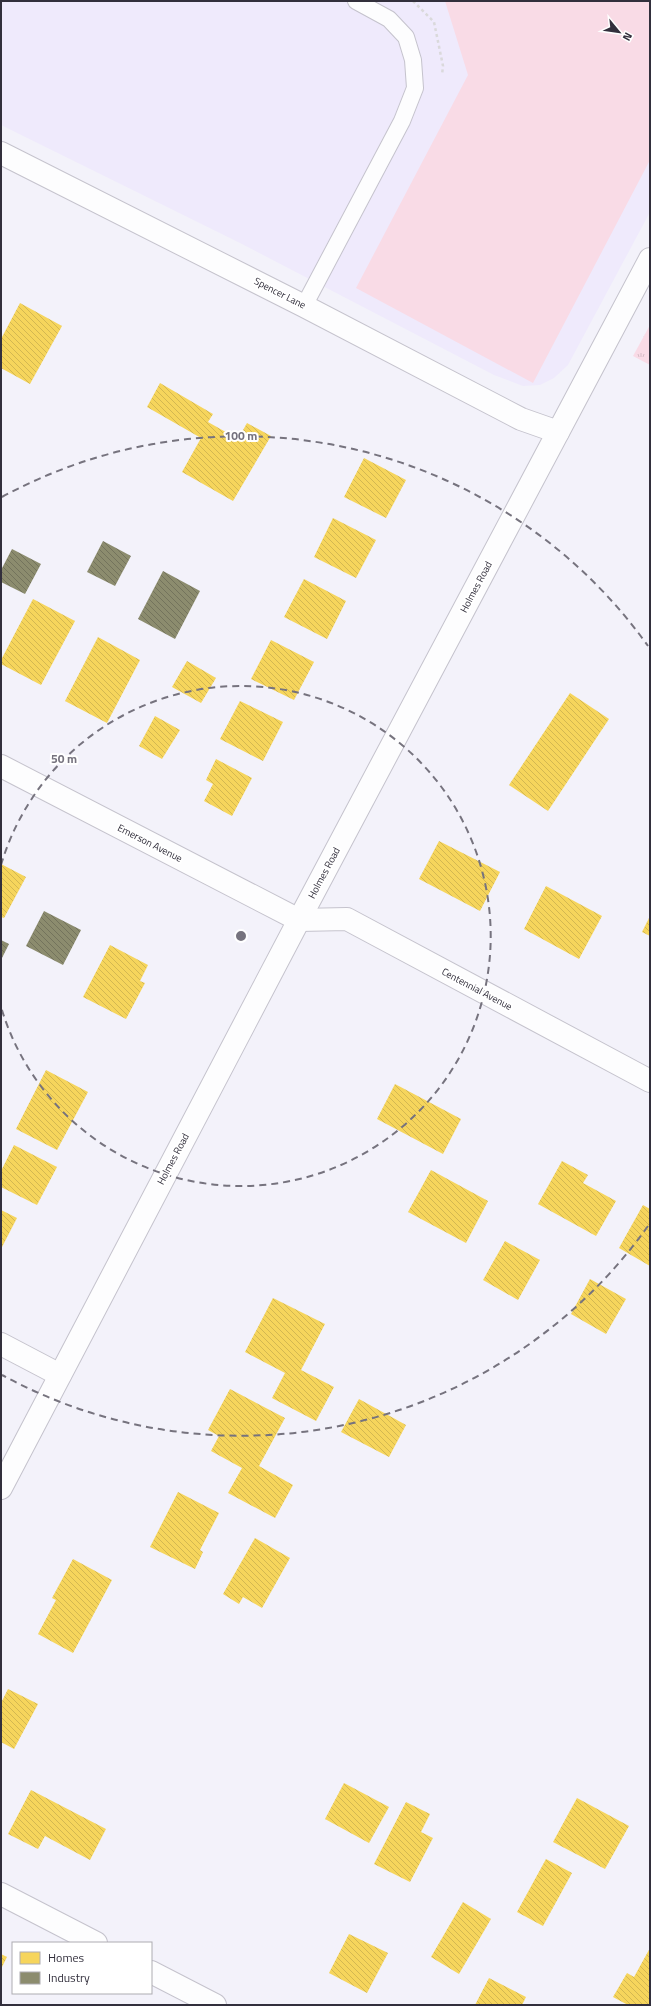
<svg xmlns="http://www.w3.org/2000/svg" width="651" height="2006" font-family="'Titillium Web',sans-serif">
	<defs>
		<pattern id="park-tufts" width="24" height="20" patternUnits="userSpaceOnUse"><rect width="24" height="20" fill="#f9dbe6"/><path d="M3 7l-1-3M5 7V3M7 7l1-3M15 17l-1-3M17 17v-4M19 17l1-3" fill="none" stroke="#d6bcc6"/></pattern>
		<pattern id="homes-back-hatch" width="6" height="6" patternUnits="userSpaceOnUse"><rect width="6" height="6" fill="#f6d55c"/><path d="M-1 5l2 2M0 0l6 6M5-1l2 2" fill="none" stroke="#d3b751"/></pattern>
		<pattern id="industry-back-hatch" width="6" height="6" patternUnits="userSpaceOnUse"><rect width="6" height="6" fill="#8c8c6e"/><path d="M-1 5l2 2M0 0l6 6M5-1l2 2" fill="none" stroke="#73735c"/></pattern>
	</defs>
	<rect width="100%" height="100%" fill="#f3f2fa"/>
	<path fill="#efeafc" d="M1,1H650V212L568,365L554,378L540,385L523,386L494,375L240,243L1,125Z"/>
	<path fill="#f9dbe6" d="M445,1H650V160L533,383L356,288L468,75Z"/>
	<path fill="url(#park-tufts)" d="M650,325V365L633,356Z"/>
	<g fill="url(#homes-back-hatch)">
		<path d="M20,303L62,326L30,384L1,368V339Z"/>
		<path d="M160,383L213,414L208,422L238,439L247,423L271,436L233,501L182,472L201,438L147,407Z"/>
		<path d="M364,458L406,480L386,518L344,497Z"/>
		<path d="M333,518L376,540L356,578L314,557Z"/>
		<path d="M304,579L346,601L327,639L284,617Z"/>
		<path d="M33,599L75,621L41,685L1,664V660Z"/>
		<path d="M98,637L140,660L107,723L65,701Z"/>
		<path d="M271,640L314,662L294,700L251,679Z"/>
		<path d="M187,661L216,678L201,703L172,687Z"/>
		<path d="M570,693L609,719L548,811L509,785Z"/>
		<path d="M240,701L283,722L263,761L220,739Z"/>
		<path d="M155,716L180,730L162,759L139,746Z"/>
		<path d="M216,759L252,778L232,816L204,801L213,784L206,780Z"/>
		<path d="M439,841L500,872L480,911L419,879Z"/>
		<path d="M1,864L26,877L4,918L1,917Z"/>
		<path d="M546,886L602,916L579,959L524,929Z"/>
		<path d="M650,916V936L642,932Z"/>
		<path d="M110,945L148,965L140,981L145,983L126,1019L83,997Z"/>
		<path d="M46,1070L88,1092L57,1150L16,1129Z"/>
		<path d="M395,1084L461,1119L443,1154L377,1119Z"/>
		<path d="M14,1145L57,1167L37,1205L1,1187V1171Z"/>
		<path d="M562,1161L588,1175L583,1183L616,1201L596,1236L538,1204Z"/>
		<path d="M431,1170L488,1201L466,1243L408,1212Z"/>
		<path d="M643,1205L650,1209V1266L619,1248Z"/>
		<path d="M1,1210L17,1218L1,1249Z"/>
		<path d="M505,1241L540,1260L518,1300L483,1280Z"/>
		<path d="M590,1279L626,1299L606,1334L571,1314Z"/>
		<path d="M273,1298L325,1324L301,1370L334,1387L316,1421L272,1398L285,1373L245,1352Z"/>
		<path d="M230,1389L285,1418L259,1466L293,1485L275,1518L228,1493L242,1468L211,1451L219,1436L208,1430Z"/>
		<path d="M359,1399L406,1425L389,1457L341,1432Z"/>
		<path d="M178,1492L219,1513L200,1550L203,1552L195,1569L150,1547Z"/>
		<path d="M255,1538L290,1558L262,1608L243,1597L239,1604L223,1594Z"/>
		<path d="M73,1559L112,1580L73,1653L38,1634L56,1600L52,1598Z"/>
		<path d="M8,1689L38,1704L14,1749L1,1742V1703Z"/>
		<path d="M344,1783L389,1807L369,1843L325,1819Z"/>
		<path d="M31,1790L106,1829L90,1860L45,1836L38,1849L8,1834Z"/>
		<path d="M577,1798L629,1826L605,1869L553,1842Z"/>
		<path d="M406,1802L430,1814L421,1832L433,1838L410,1882L374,1864Z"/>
		<path d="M546,1859L572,1873L543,1926L517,1912Z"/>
		<path d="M463,1902L491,1919L459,1974L431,1957Z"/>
		<path d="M349,1934L388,1953L367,1993L329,1973Z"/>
		<path d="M650,1948V2005H628L613,1997L627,1973L634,1977Z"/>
		<path d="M1,1954L7,1957L1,1969Z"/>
		<path d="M489,1978L526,1997L522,2005H475Z"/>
	</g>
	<g fill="url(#industry-back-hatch)">
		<path d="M103,541L131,556L115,586L87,572Z"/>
		<path d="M12,549L41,564L25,594L1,582V570Z"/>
		<path d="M163,571L200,591L175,639L138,619Z"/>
		<path d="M44,911L81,930L63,965L26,946Z"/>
		<path d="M1,940L9,944L1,960Z"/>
	</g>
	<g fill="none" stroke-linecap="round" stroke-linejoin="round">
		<g stroke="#c5c3cd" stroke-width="18">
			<path id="service" d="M304,306L402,121L415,88L413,60L406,37L389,19L356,1"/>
		</g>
		<g stroke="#c5c3cd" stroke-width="24">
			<g id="minor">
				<path d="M1,766L299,920L347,919L650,1081"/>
				<path d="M1,1344L60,1375"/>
				<path d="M1,1894L96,1943"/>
				<path d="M151,1972L215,2005"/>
			</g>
		</g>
		<g stroke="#c5c3cd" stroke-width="24">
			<path id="tertiary" d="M1,153L304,306L521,419L558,432"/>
		</g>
		<g stroke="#c5c3cd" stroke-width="24">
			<path id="secondary" d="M1,1488L299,920L650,259"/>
		</g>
		<path stroke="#dad9db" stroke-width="2.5" stroke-dasharray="3 3" stroke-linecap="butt" d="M413,1L434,22L443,66L442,75"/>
		<use href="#service" stroke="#fdfdfe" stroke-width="16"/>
		<use href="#minor" stroke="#fdfdfe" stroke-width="22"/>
		<use href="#tertiary" stroke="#fdfdfe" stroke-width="22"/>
		<use href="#secondary" stroke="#fdfdfe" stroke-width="22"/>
	</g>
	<g fill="none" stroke="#76737e" stroke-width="2" stroke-dasharray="7 5">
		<path d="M1 865A250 250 0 1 1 1 1007"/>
		<path d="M648 1226A500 500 0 0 1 2 1375M2 497A500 500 0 0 1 648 646"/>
	</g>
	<g text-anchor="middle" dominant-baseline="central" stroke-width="4" stroke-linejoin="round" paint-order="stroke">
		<g font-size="10" fill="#322f3c" stroke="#fff">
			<text transform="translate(280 293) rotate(27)">Spencer Lane</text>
			<text transform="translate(476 587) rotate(-62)">Holmes Road</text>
			<text transform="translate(150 843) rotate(27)">Emerson Avenue</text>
			<text transform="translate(324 873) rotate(-62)">Holmes Road</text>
			<text transform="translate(477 989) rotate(28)">Centennial Avenue</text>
			<text transform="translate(173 1159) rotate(-62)">Holmes Road</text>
		</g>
	</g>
	<circle cx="241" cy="936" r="6" fill="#76737e" stroke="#fff" stroke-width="2"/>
	<g font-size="12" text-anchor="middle" font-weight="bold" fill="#76737e" stroke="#fff" stroke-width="4" stroke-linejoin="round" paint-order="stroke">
		<text x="241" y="440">100 m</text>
		<text x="64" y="763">50 m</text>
	</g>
	<rect width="651" height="2006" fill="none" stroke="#322f3c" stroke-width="4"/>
	<rect x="12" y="1942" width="140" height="52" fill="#ffffff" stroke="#adacb1"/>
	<rect x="20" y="1952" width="20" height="12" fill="#f6d55c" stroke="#adacb1"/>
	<text x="48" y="1962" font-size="12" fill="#322f3c">Homes</text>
	<rect x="20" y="1972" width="20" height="12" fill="#8c8c6e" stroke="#adacb1"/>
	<text x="48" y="1982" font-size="12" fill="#322f3c">Industry</text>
	<g transform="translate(619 32) rotate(119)" stroke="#ffffff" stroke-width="3" paint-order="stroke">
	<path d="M0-3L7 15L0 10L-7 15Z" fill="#322f3c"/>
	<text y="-6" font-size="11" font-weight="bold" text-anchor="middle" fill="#322f3c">N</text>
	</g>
</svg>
